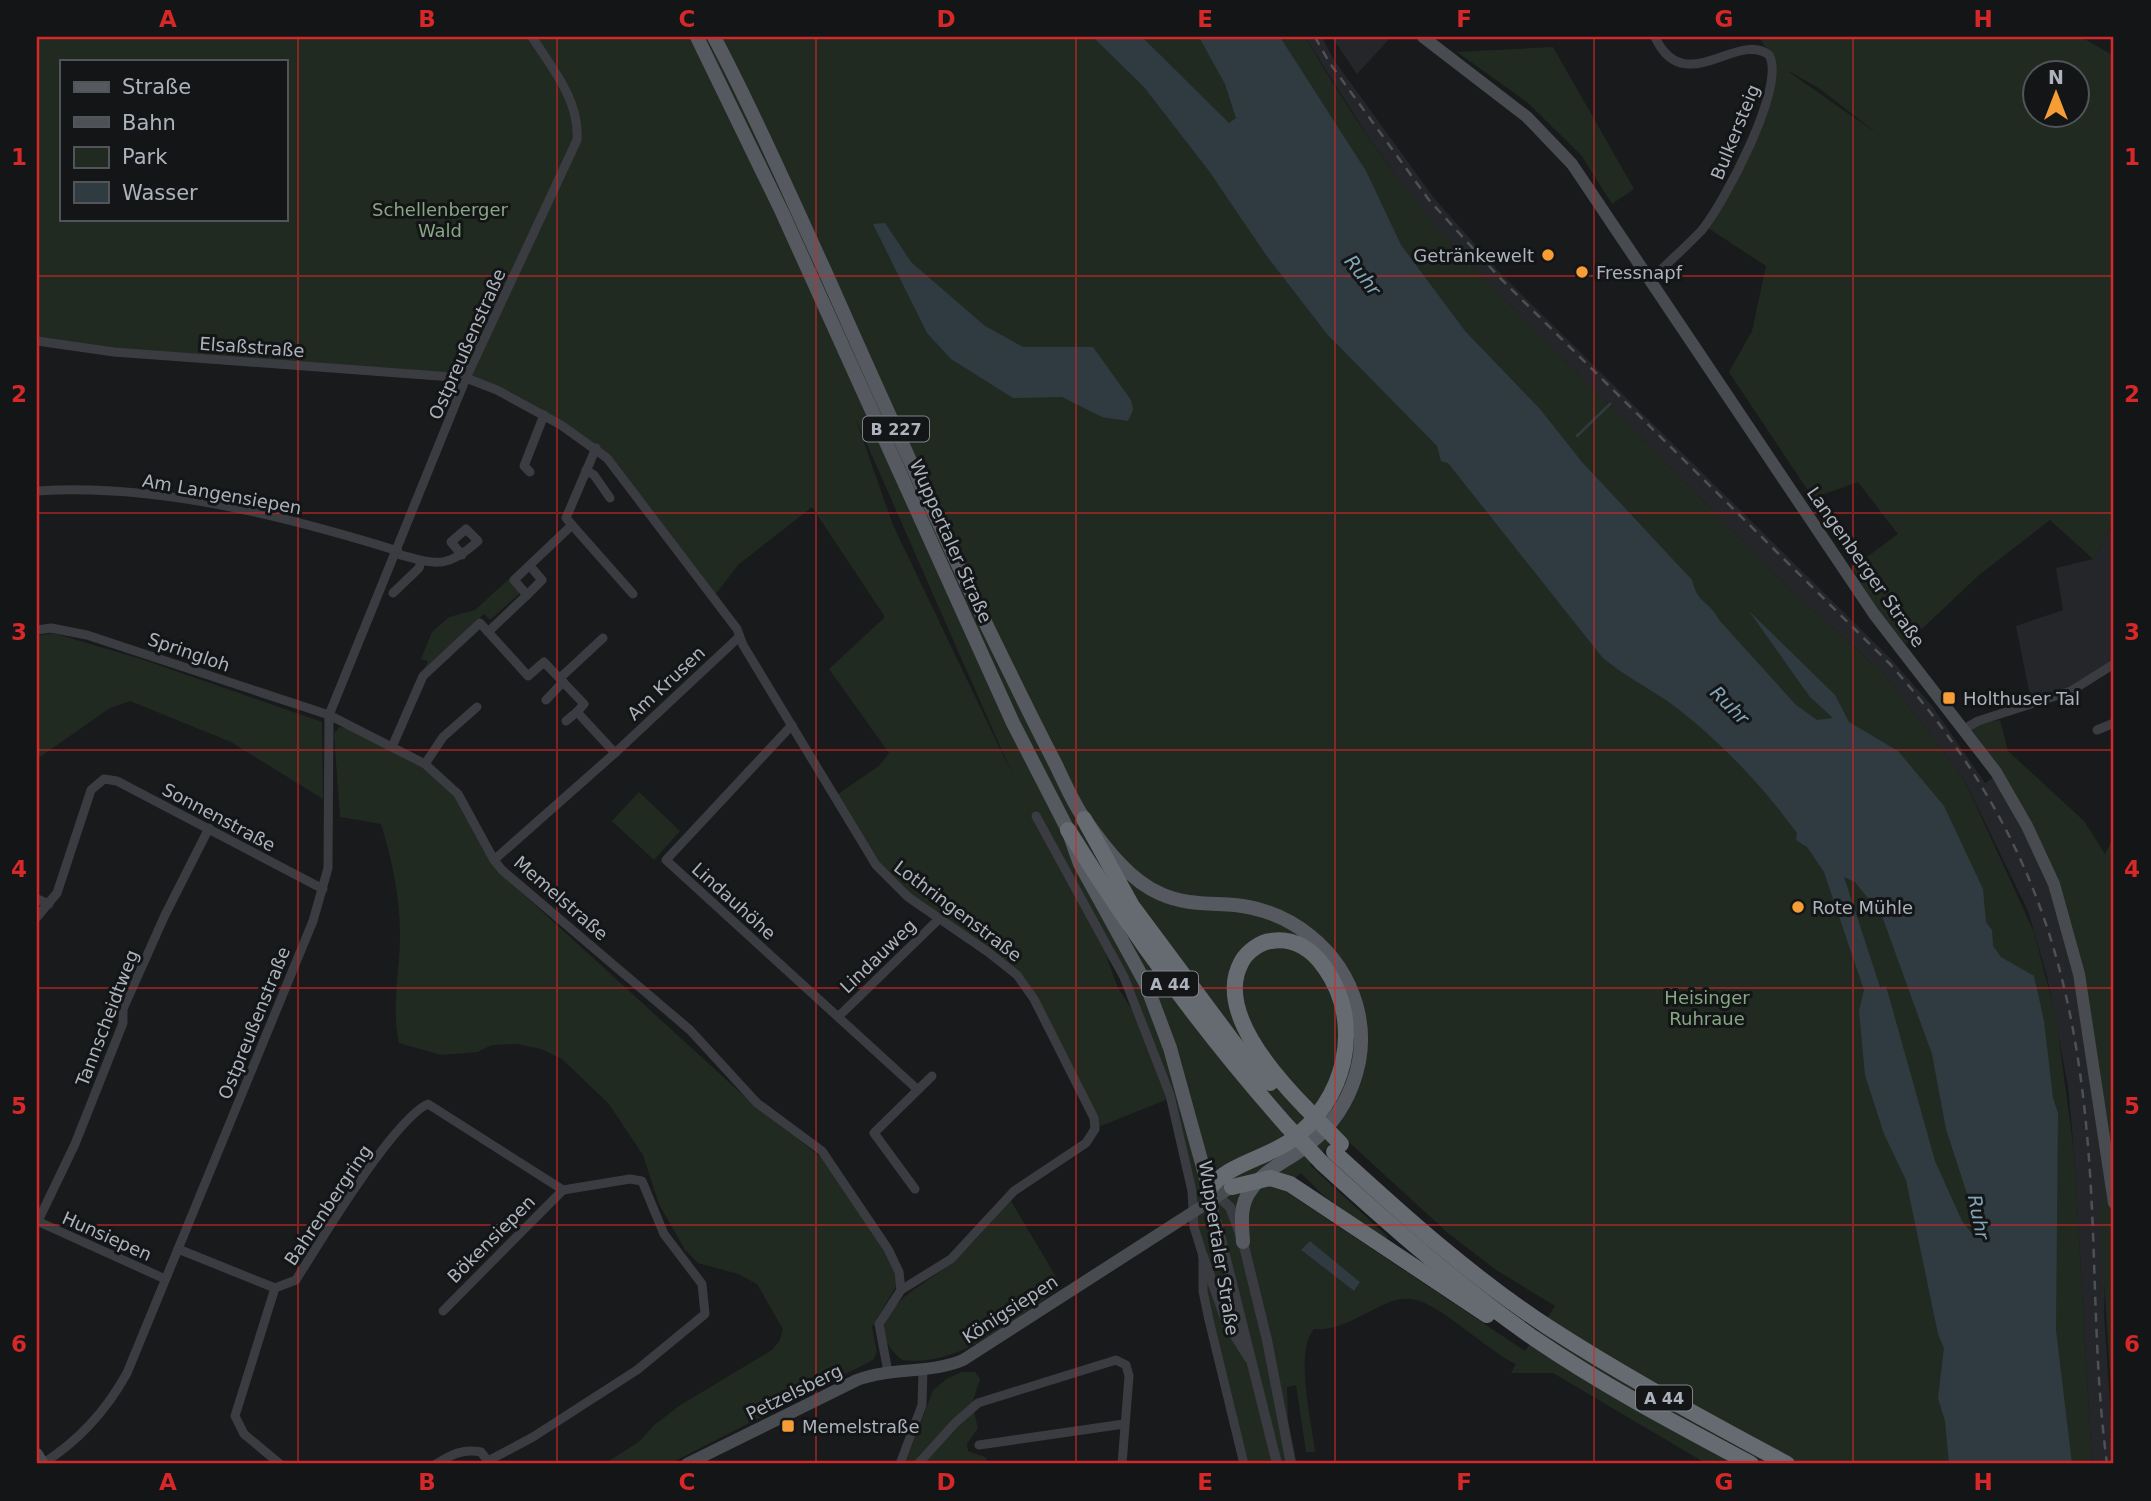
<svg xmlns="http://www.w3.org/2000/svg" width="2151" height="1501" font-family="'DejaVu Sans',sans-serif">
	<rect width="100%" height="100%" fill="#191a1c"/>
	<g fill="#252629">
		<path d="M1305,37H1322L1334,60L1434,198L1502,275L1891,659L1932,706L1985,783L1997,775L2033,844L2066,930L2107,1188L2104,1315L2114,1464H2092L2074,1152L2068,1086L2047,976L2028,911L1963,777L1883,673L1792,591L1455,249L1418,207L1367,135Z"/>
		<path d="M1332,37H1391L1357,74Z"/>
		<path d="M2110,529L2114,531V664L2071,693L2031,701L2016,626L2063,610L2056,568L2093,559Z"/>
	</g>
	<g fill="#212a21" fill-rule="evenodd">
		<path d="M37,37H1305C1349,112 1398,184 1455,249L1792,591L1883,673L1963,777L2034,932L2056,1017L2074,1152L2092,1464H1707L1553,1373H1511L1516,1364C1487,1351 1439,1302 1411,1299C1383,1295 1350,1332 1314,1329C1294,1351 1312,1423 1315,1452H1306L1296,1385L1287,1387L1288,1420L1297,1464H1243L1207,1329V1282L1215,1298L1195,1227L1193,1191L1171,1095L1145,1019L1106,955L1118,988L1139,1020L1168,1099L1096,1128L1087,1101L1019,974L900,888L886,873L835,796L879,766L889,753L829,669L885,617L812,507L739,564L714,596L665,536L609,458L596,446L497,388L465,376L443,373L114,350L37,338ZM61,61H285V219H61ZM855,417L1014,778L893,525ZM1340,1134L1448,1233L1496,1270L1555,1306L1525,1351L1282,1189L1301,1173L1323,1195L1385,1240L1388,1237L1310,1165ZM1310,1241L1360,1282L1354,1291L1302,1251Z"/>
		<path d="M1760,37H2081L2114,56V522L2093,559L2050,520L1979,575L1906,644L1877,610L1852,568L1898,534L1858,482L1813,498L1729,372L1752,331L1766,266L1708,228C1727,201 1781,96 1775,64C1774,55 1763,47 1760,37ZM1789,71L1820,89L1879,135L1789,72ZM2036,74H2078V116H2036Z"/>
		<path d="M1553,47L1634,189L1612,204L1581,155L1528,103L1457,52Z"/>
		<path d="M509,579L521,592L490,620L484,614L425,668L428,661L421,659L432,632L449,617L475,610Z"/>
		<path d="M53,633L144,660L322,722L323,799L231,742L130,701L110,708L37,759V636Z"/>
		<path d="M2000,720L2008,751L2084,821L2105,854L2114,836V1163L2092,1035L2055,883L1967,729L1980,723Z"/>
		<path d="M339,727L347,728L423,768L446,786L463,806L500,873L743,1095L828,1163L893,1264L897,1285L872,1327L877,1352L873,1360L669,1464H604L640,1441L653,1426L679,1406L772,1350L780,1340L783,1329L757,1284L738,1274L698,1263L685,1250L659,1204L643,1155L609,1104L562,1059L541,1049L517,1044L492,1045L477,1052L441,1055L399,1043C391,1009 400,970 400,935C400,897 392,859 381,824L340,817L334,734Z"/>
		<path d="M639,792L680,831L654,860L612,821Z"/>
		<path d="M2107,1188L2114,1217V1442L2100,1210Z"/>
		<path d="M1011,1201L1062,1287C1016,1317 961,1368 902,1360C849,1316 927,1285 954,1261C974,1243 992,1221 1011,1201Z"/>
		<path d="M962,1372H975L980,1379L972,1404L978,1428L967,1444L968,1451L985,1457L989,1464H905L933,1390L948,1378Z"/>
	</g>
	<g fill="#2f3b41" fill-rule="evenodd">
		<path d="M1093,37H1142L1229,123L1236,118L1225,84L1199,37H1280L1366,171L1401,245L1465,331L1539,408L1582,462L1692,580C1698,605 1710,601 1719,620L1796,705L1817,720L1833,718L1810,697L1749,611L1835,695L1849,722L1898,751L1944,806L1983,889L1986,922L1992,930L1993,946L2001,957L2034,976L2044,1021L2053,1098L2058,1113L2056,1330L2072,1464H1949L1945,1421L1938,1398L1944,1348L1938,1334L1906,1180L1884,1134L1865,1075L1859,1011L1864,990L1824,872L1807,847L1796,840L1797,833C1763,786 1719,740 1673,705C1649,688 1624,676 1602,657L1448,463L1441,461L1437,446L1327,334L1266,255L1209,171L1144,87ZM1844,877L1855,882L1882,916L1932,1054L1946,1129L1968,1197L1973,1235L1962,1221L1935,1161L1886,986L1880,987Z"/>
		<path d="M885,223L911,262L985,326L1023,347H1093L1131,400L1133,410L1128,421L1102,417L1062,397L1013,398L951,359L927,333L873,224Z"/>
		<path d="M1310,1241L1360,1282L1354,1291L1301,1250Z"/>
	</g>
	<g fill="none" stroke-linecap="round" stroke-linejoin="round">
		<path stroke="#2f3b41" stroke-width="2.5" d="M1577,436L1610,404"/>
		<g stroke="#3a3c41" stroke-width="9">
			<path d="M1651,280C1667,263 1685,248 1701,231C1723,205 1787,86 1769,55C1738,30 1684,100 1655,37"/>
			<path d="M37,341L114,352L466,378L497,390L561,425L607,458L737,629L743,645L876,865L908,897L988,952L1017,975L1034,999L1094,1118L1095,1129L1086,1143L1014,1191L951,1259L901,1290"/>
			<path d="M586,470L594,475L610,498"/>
			<path d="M530,472L524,466L544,415"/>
			<path d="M37,491C156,483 285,516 398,551"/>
			<path d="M572,525L633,594"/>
			<path d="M397,554C435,564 446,570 478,541L466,529L451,542L462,555"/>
			<path d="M393,593L419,568L421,561"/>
			<path d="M527,595L542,580L530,566"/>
			<path d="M37,630L51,628L87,635L329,715L425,764L458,794L494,860L502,870L690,1030L757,1103L822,1151L888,1249L899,1272L901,1290L879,1324L888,1372"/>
			<path d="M488,632L527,595L514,580L572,525L566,518L596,448"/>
			<path d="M560,678L603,638"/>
			<path d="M546,700L563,682"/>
			<path d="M566,721L577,712"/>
			<path d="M792,725L666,860L917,1089"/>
			<path d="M1964,729L1978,721L2071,691L2114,664"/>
			<path d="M2097,730L2114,723"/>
			<path d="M392,747L423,676L480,623L528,676L544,662L584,704L577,712L615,753"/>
			<path d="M425,764L443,737L477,707"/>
			<path d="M1036,816L1124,977L1170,1095L1192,1191L1194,1227L1203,1256V1291L1209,1320L1244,1464"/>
			<path d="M494,860L615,753L739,637"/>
			<path d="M37,899L49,904"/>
			<path d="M37,917L57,893L91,790L104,779L117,781L323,889"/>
			<path d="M839,1016L939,919"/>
			<path d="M915,1189L874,1133L932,1076"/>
			<path d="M37,1221L165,1279"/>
			<path d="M38,1221L75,1144L123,1023V1009L165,915L209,828"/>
			<path d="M178,1249L275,1288L296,1280C319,1243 393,1120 428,1104L563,1190L630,1179L642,1181L664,1234L702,1284L705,1314L637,1370L533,1437L488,1461"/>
			<path d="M275,1288L235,1416L244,1434L280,1464"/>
			<path d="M443,1311L563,1190"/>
			<path d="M979,1445L1124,1424"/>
			<path d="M42,1464C79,1441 106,1411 127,1373L313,921L328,868L329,715L466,378L577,140C580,101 552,68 532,37"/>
			<path d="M436,1464C451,1455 463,1448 481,1452L490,1464"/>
			<path d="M900,1464L922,1405L923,1369"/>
			<path d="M918,1464L955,1423L978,1403L1116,1360L1126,1365L1129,1376L1122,1464"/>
		</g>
		<g stroke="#3a3c41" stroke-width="10">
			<path d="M1214,1193L1230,1207L1243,1242L1267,1340L1291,1464"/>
			<path d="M1210,1195L1277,1464"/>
			<path d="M1203,1256L1227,1323L1249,1358"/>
		</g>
		<g stroke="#484c51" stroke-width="12">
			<path d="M1423,37L1527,117L1572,164L1874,614L1996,772L2027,826L2054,884L2079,974L2114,1203"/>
			<path d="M37,1454L43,1464"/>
			<path d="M687,1464L857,1380C891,1367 930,1374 963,1360L1232,1187"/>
		</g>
		<g stroke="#565a60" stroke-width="14">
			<path d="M697,37L782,212L1013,723L1068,830L1080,864L1146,984L1170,1048L1209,1189"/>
			<path d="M714,37C754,112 788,191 824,269C877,388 930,508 987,626C1009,671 1031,717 1054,761C1064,781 1073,804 1086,821C1105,848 1130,881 1161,894C1185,905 1209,903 1235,905C1291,911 1340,949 1356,1004C1372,1059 1348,1117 1302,1149C1283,1163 1264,1170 1250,1191C1239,1206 1242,1225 1243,1242"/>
		</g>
		<g stroke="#666b72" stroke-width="16">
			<path d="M1084,819L1132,906L1234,1043L1270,1083"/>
			<path d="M1068,830C1135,938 1203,1031 1287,1126"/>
			<path d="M1334,1152C1402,1214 1471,1277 1548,1327C1625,1377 1706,1420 1787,1464"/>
			<path d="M1322,1163C1390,1225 1460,1287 1535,1339C1604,1386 1678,1425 1751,1464"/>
			<path d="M1232,1187L1270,1178L1290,1184L1487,1315"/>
			<path d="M1209,1189C1228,1164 1264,1159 1290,1141C1345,1102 1365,1025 1325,968C1313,950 1294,937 1271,941C1260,942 1247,952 1242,961C1214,1009 1274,1075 1305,1107"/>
		</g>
		<path stroke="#4d5156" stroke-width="2.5" stroke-dasharray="9 7" stroke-linecap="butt" d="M1315,37L1329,62L1429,200L1500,278L1890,664C2034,827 2079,974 2091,1190C2096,1281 2095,1374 2107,1464"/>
		<g stroke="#666b72" stroke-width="16">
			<path d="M1305,1107L1341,1144"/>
			<path d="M1287,1126L1322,1163"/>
		</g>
	</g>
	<path fill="none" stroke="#d62828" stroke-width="2" stroke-opacity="0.55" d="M298,37V1464M557,37V1464M816,37V1464M1076,37V1464M1335,37V1464M1594,37V1464M1853,37V1464M37,276H2114M37,513H2114M37,750H2114M37,988H2114M37,1225H2114"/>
	<g fill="#f79d36" stroke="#141517" stroke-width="2.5">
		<circle cx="1548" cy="255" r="7"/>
		<circle cx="1582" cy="272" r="7"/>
		<rect x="1942" y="691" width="14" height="14" rx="3.5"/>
		<circle cx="1798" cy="907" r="7"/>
		<rect x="781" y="1419" width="14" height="14" rx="3.5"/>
	</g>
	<g text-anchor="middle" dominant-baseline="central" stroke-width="6" stroke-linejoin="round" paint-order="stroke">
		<g fill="#141517" stroke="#7e848a" stroke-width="2">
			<rect x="863" y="416.5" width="66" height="25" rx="5"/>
			<rect x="1142" y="971.5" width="56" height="25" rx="5"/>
			<rect x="1636" y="1385.5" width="56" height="25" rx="5"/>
		</g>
		<g font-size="16" font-weight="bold" fill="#acb3bc">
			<text x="896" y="429">B 227</text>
			<text x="1170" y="984">A 44</text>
			<text x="1664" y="1398">A 44</text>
		</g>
		<g font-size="18" fill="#acb3bc" stroke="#141517">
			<text transform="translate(1735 132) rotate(-68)">Bulkersteig</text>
			<text transform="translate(467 344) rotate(-66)">Ostpreußenstraße</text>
			<text transform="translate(252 347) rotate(4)">Elsaßstraße</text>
			<text transform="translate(222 494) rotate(10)">Am Langensiepen</text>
			<text transform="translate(951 541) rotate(66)">Wuppertaler Straße</text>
			<text transform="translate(1866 567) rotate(55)">Langenberger Straße</text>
			<text transform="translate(189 652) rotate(19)">Springloh</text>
			<text transform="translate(666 683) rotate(-43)">Am Krusen</text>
			<text transform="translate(219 817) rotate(28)">Sonnenstraße</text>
			<text transform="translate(561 898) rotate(41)">Memelstraße</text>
			<text transform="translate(734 901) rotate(42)">Lindauhöhe</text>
			<text transform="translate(958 911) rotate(37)">Lothringenstraße</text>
			<text transform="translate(878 956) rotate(-44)">Lindauweg</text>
			<text transform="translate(107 1018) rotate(-69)">Tannscheidtweg</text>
			<text transform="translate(254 1023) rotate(-68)">Ostpreußenstraße</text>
			<text transform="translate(328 1205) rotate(-56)">Bahrenbergring</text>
			<text transform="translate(107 1236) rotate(24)">Hunsiepen</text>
			<text transform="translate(491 1239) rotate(-45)">Bökensiepen</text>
			<text transform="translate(1219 1248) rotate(81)">Wuppertaler Straße</text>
			<text transform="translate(1010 1309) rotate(-33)">Königsiepen</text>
			<text transform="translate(794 1392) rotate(-26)">Petzelsberg</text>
		</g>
		<g font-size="18" fill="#85a782" stroke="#141517">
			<text x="440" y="209">Schellenberger<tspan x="440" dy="21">Wald</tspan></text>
			<text x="1707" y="997">Heisinger<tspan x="1707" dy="21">Ruhraue</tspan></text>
		</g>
		<g font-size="18" fill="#acb3bc" stroke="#141517" text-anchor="start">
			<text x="1534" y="255" text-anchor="end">Getränkewelt</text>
			<text x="1596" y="272">Fressnapf</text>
			<text x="1963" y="698">Holthuser Tal</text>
			<text x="1812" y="907">Rote Mühle</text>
			<text x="802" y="1426">Memelstraße</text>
		</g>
		<g font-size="19" font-style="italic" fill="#82a5b7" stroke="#141517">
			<text transform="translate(1363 275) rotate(52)">Ruhr</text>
			<text transform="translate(1730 705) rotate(45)">Ruhr</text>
			<text transform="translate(1979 1217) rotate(79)">Ruhr</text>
		</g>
	</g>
	<rect width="2151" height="1501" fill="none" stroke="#141517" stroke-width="77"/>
	<rect x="60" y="60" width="228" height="161" fill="#141517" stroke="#515459" stroke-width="2"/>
	<rect x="74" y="82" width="35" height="10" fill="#565a60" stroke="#515459" stroke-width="2"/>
	<text x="122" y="94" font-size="21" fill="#acb3bc">Straße</text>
	<rect x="74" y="117" width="35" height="10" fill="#4d5156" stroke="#515459" stroke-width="2"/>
	<text x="122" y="130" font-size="21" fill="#acb3bc">Bahn</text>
	<rect x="74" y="147" width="35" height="21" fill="#212a21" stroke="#515459" stroke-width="2"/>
	<text x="122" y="164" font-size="21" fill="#acb3bc">Park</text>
	<rect x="74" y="182" width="35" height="21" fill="#2f3b41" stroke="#515459" stroke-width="2"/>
	<text x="122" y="200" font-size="21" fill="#acb3bc">Wasser</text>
	<g transform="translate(2056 94)"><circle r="33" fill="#141517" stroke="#515459" stroke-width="2"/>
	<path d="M0-5L12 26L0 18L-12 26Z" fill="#f79d36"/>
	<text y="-10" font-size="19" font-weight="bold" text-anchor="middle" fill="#acb3bc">N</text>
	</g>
	<rect x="38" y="38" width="2074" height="1424" fill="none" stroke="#d62828" stroke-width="2.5"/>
	<g font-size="23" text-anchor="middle" font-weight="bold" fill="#d62828">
		<text x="168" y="27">A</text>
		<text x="427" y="27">B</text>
		<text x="687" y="27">C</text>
		<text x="946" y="27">D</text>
		<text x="1205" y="27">E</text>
		<text x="1464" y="27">F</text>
		<text x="1724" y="27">G</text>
		<text x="1983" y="27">H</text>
		<text x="19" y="165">1</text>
		<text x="2132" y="165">1</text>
		<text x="19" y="402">2</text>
		<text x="2132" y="402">2</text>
		<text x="19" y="640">3</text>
		<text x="2132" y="640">3</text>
		<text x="19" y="877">4</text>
		<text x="2132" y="877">4</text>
		<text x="19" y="1114">5</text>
		<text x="2132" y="1114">5</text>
		<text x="19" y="1352">6</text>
		<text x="2132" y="1352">6</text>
		<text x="168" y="1490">A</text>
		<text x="427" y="1490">B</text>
		<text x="687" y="1490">C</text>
		<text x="946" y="1490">D</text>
		<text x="1205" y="1490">E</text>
		<text x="1464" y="1490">F</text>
		<text x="1724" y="1490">G</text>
		<text x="1983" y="1490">H</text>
	</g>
</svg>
